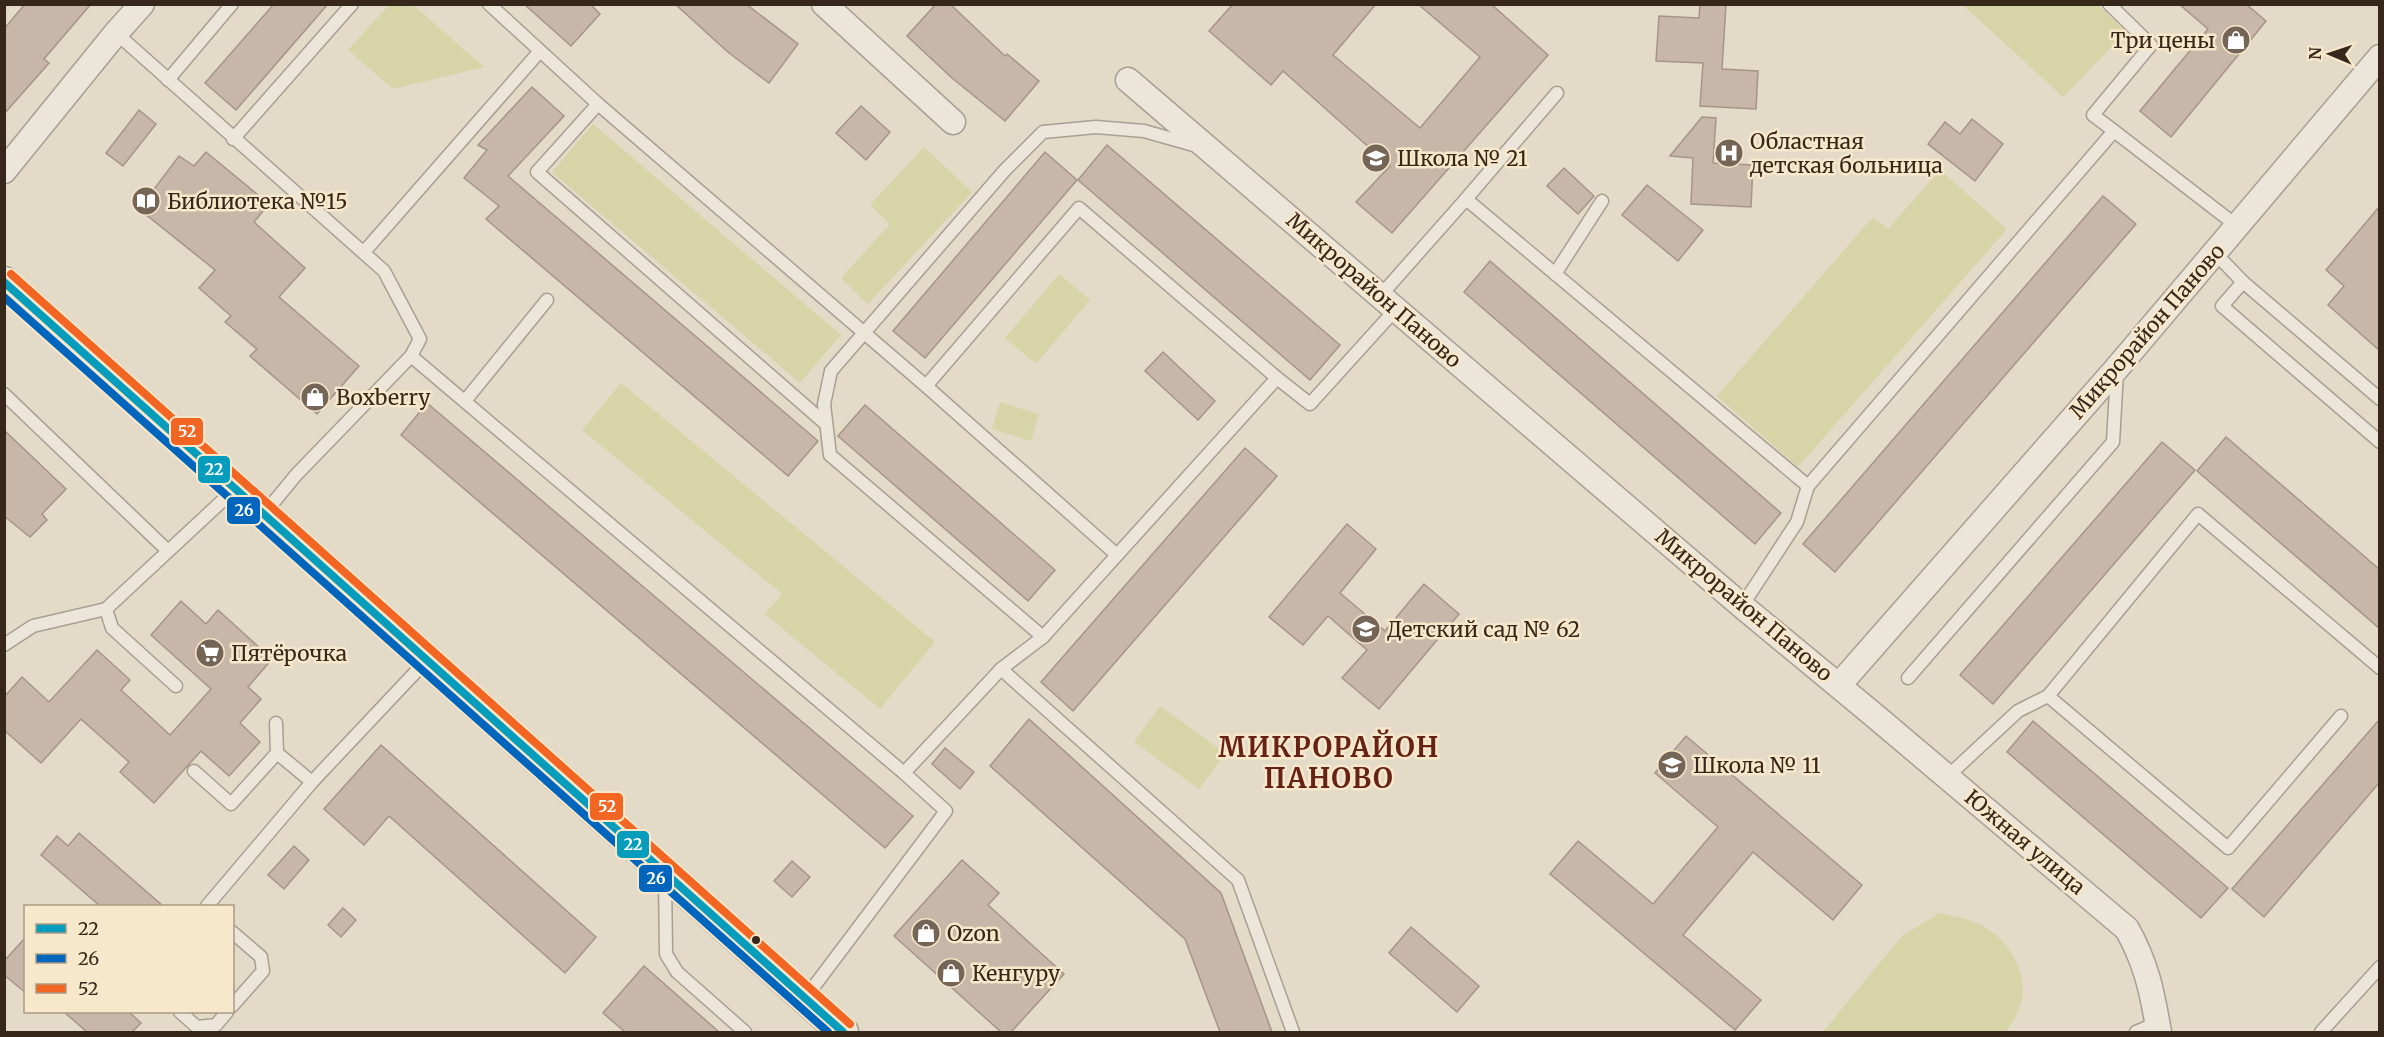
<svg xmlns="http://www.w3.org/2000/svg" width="2384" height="1037" font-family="Merriweather,serif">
	<rect width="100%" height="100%" fill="#e4dac8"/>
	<g fill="#d7d4a8">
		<path d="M389,5H413L484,67L393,89L348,50Z"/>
		<path d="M1963,5H2098L2126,32L2063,97Z"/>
		<path d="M593,124L841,335L800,383L552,172Z"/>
		<path d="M924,147L972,192L868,304L841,278L890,224L870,205Z"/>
		<path d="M1940,170L2007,229L1798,467L1717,396L1873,217L1888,229Z"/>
		<path d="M1059,274L1090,300L1036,364L1005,338Z"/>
		<path d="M621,383L935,642L880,709L765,614L782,594L582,430Z"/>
		<path d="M1000,402L1039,414L1031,441L992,429Z"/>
		<path d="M1160,706L1225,753L1199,789L1134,742Z"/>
		<path d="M1940,913C1950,916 1962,917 1972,921C2000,932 2022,959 2023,989C2023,1005 2014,1020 2006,1032H1823L1902,936Z"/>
	</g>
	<g fill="#c8b7a8" stroke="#a49588" stroke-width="1.5">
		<path d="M25,4H91L44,59L49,63L4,114V29Z"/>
		<path d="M274,4H328L236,110L205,83Z"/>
		<path d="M524,4H590L600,14L571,46Z"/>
		<path d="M675,4H746L798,44L769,83L729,53Z"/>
		<path d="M936,4H950L1005,56L1007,54L1039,81L1005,121L952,78L907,36Z"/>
		<path d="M1233,4H1376L1333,55L1420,128L1480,57L1418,4H1491L1548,55L1392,233L1356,202L1390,166L1283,71L1271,85L1209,31Z"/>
		<path d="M1700,4H1726L1722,69L1758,71L1756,109L1700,106L1703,63L1656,61L1659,16L1699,18Z"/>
		<path d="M2179,4H2246L2266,21L2171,137L2140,111L2208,29Z"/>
		<path d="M532,87L564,116L508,176L818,441L788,476L486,219L499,206L464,178L487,150L478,145Z"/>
		<path d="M861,106L890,132L866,160L836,133Z"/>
		<path d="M139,110L156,124L123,166L106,153Z"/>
		<path d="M1702,117L1716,118L1713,163L1753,165L1751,207L1691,204L1693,158L1670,156Z"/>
		<path d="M1972,119L2003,144L1975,181L1928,144L1945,122L1960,134Z"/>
		<path d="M1107,145L1340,345L1310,380L1078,180Z"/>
		<path d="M206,152L269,204L254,222L305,268L279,297L359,366L317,414L250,356L257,349L225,322L231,316L199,288L215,270L139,209L179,156L194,166Z"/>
		<path d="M1045,152L1077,180L925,358L893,331Z"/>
		<path d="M1564,168L1594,196L1578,214L1547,186Z"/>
		<path d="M1647,185L1703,230L1678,261L1622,215Z"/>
		<path d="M2103,196L2136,224L1835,572L1803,544Z"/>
		<path d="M2379,207V350L2328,305L2344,286L2326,270Z"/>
		<path d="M1490,261L1781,513L1755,544L1464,292Z"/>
		<path d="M1163,352L1215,401L1198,420L1145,371Z"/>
		<path d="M427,403L913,816L885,848L401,435Z"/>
		<path d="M865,405L1055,570L1028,601L838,436Z"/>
		<path d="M4,430L66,489L42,514L47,520L30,537L4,516Z"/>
		<path d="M2226,437L2379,569V628L2197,471Z"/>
		<path d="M2162,442L2195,470L1993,704L1960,675Z"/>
		<path d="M1245,448L1277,476L1073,711L1041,682Z"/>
		<path d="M1347,524L1376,549L1340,593L1385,631L1424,584L1459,614L1379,709L1342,678L1367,650L1328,616L1303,645L1269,617Z"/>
		<path d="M181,601L206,624L218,610L272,659L248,687L261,699L240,723L260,742L229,776L201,751L154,803L120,772L129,762L81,719L41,763L4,730V697L22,677L49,702L97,650L130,680L121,690L170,735L211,689L151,635Z"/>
		<path d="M1029,719L1221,893L1272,1032H1220L1185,939L990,766Z"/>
		<path d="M2379,720V783L2264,917L2232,889Z"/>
		<path d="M2033,721L2228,888L2201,918L2007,752Z"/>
		<path d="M1686,736L1862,885L1833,920L1753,852L1683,935L1761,1000L1735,1030L1550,874L1578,841L1653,904L1718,827L1655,773Z"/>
		<path d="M381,745L596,937L565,973L389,816L364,845L324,809Z"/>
		<path d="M945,748L974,772L960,789L932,764Z"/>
		<path d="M79,833L163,906H100L41,855L57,836L68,846Z"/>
		<path d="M294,846L309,860L284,889L268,875Z"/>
		<path d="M962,860L999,893L988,905L1064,974L1011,1032H1001L894,936Z"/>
		<path d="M792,861L810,877L792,897L774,881Z"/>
		<path d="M343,908L356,920L341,937L328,925Z"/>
		<path d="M1411,927L1479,986L1457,1012L1389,953Z"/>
		<path d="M26,937V993L4,975V961Z"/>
		<path d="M644,966L719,1032H625L603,1013Z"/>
		<path d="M63,1011H128L141,1023L132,1032H87Z"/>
	</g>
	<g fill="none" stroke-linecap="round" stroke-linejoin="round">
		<g stroke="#a89f92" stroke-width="15">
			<g id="service">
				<path d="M489,4L598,104L537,172L826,424"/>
				<path d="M2109,4L2151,45L2093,115L2114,131"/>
				<path d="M116,33L384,271L420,339L411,356L296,475L264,514"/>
				<path d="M168,80L232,4"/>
				<path d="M598,104L926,386L1117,555"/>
				<path d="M233,139L352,4"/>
				<path d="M1466,199L1557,93"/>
				<path d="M364,252L540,51"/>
				<path d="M2215,253L2243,282"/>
				<path d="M1555,274L1602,201"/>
				<path d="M1381,295L1466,199L1808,486"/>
				<path d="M411,356L904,773"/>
				<path d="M926,386L1079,208L1277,378"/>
				<path d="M4,394L168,551"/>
				<path d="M2380,399L2243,282L2222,306L2380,442"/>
				<path d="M465,401L547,300"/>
				<path d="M1742,606L1797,522L1808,486L2114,131L2237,226"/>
				<path d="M106,609L112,628L176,686"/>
				<path d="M1043,637L830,455L824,404L831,371L1005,170L1043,132L1096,127L1144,131L1197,146"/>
				<path d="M4,645L33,626L106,609L235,489"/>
				<path d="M1001,669L1238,880L1293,1032"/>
				<path d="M1908,678L2113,442L2117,372"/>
				<path d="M2048,696L2228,848L2341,716"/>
				<path d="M276,723L277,753L312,782"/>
				<path d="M194,771L231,804L277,753"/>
				<path d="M1947,777L2018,711L2048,696L2198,514L2380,668"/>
				<path d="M665,877L666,954L677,972L745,1032"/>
				<path d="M207,906L312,782L426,661"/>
				<path d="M232,932L261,957L263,971L232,1006"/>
				<path d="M806,997L946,811L904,773L1001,669L1043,637L1277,378L1310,404L1396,309"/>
				<path d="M180,1012L197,1027L216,1025L227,1012"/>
				<path d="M2136,1032L2157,1023"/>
				<path d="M2321,1032L2380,967"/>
			</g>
		</g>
		<g stroke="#a89f92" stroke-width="27">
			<g id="minor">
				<path d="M824,4L953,122"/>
				<path d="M1128,80L1742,606L1875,716L2127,929C2147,965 2152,992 2159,1032"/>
				<path d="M4,171L116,33L142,4"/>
				<path d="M1839,685L2117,368L2380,57"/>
			</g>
		</g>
		<g stroke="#a89f92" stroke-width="33">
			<path id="tertiary" d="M4,282L843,1032"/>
		</g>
		<use href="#service" stroke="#ece5da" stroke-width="12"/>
		<use href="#minor" stroke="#ece5da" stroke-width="24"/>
		<use href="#tertiary" stroke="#ece5da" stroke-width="30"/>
		<g stroke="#f8e8cb" stroke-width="12">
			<path id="bus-1" d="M4,282L843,1032"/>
		</g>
		<g stroke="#f8e8cb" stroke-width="12">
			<path id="bus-2" d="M4,297L828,1032"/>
		</g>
		<g stroke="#f8e8cb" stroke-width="12">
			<path id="bus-3" d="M11,274L850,1024"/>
		</g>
		<use href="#bus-1" stroke="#069cbc" stroke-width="8"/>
		<use href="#bus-2" stroke="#0065bd" stroke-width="8"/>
		<use href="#bus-3" stroke="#f26522" stroke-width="8"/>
	</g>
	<defs>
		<g id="shop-disc" transform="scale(1.5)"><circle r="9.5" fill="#746557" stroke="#f8e8cb"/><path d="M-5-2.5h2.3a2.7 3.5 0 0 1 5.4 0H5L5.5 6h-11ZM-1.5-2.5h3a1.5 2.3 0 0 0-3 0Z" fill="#fff"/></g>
		<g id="hospital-disc" transform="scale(1.5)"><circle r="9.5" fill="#746557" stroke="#f8e8cb"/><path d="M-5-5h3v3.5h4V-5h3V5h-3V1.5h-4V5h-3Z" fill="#fff"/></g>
		<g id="school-disc" transform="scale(1.5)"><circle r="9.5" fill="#746557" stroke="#f8e8cb"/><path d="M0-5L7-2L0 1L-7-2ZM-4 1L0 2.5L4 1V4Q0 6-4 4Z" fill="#fff"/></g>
		<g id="library-disc" transform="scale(1.5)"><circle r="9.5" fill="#746557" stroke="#f8e8cb"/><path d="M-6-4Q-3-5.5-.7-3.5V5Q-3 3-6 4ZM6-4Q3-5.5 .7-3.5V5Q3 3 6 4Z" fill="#fff"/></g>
		<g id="supermarket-disc" transform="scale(1.5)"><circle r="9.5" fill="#746557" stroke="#f8e8cb"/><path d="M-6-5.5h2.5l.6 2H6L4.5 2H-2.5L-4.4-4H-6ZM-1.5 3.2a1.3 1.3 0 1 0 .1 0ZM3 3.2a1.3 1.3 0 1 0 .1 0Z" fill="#fff"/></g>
	</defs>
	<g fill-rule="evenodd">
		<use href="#shop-disc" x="2236" y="40"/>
		<use href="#hospital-disc" x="1729" y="153"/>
		<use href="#school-disc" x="1376" y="158"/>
		<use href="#library-disc" x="146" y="201"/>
		<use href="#shop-disc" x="315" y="397"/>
		<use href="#school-disc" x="1366" y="629"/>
		<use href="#supermarket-disc" x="210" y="653"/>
		<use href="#school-disc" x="1672" y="765"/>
		<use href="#shop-disc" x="926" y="933"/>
		<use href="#shop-disc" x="951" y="973"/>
	</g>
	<circle fill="#37261a" stroke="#f8e8cb" stroke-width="2" cx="756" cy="940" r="5"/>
	<g text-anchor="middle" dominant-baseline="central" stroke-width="5" stroke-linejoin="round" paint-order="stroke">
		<g font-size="21" fill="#37261a" stroke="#f8e8cb" text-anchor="start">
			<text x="2215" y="40" text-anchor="end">Три цены</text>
			<text x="1750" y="141">Областная<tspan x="1750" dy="24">детская больница</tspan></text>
			<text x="1397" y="158">Школа № 21</text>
			<text x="167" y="201">Библиотека №15</text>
			<text x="336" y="397">Boxberry</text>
			<text x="1387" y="629">Детский сад № 62</text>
			<text x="231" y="653">Пятёрочка</text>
			<text x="1693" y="765">Школа № 11</text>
			<text x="947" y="933">Ozon</text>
			<text x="972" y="973">Кенгуру</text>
		</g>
		<g font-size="21" fill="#37261a" stroke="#f8e8cb">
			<text transform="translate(1374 290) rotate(41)">Микрорайон Паново</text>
			<text transform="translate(2147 331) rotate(-49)">Микрорайон Паново</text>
			<text transform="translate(1744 605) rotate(40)">Микрорайон Паново</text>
			<text transform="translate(2025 842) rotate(40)">Южная улица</text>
		</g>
		<g font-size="27" font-weight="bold" letter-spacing="1.5" fill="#672216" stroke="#f8e8cb">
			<text x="1329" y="747">МИКРОРАЙОН<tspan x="1329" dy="31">ПАНОВО</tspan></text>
		</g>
	</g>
	<g stroke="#f8e8cb" stroke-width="2">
		<rect x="170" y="417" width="34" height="29" rx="6" fill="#f26522"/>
		<rect x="197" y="455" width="34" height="29" rx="6" fill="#069cbc"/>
		<rect x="226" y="496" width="35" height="29" rx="6" fill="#0065bd"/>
		<rect x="589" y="792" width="35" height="29" rx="6" fill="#f26522"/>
		<rect x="616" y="830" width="34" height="29" rx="6" fill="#069cbc"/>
		<rect x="638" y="864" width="35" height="29" rx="6" fill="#0065bd"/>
	</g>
	<g font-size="16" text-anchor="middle" font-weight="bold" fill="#fff">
		<text x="187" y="437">52</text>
		<text x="214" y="475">22</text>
		<text x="244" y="516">26</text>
		<text x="607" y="812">52</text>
		<text x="633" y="850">22</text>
		<text x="656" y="884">26</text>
	</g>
	<rect width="2384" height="1037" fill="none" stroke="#37261a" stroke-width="12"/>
	<rect x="24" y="905" width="210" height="108" fill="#f8e8cb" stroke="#ab9a84" stroke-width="1.5"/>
	<rect x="36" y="924" width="30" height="9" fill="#069cbc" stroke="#ab9a84" stroke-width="1.5"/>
	<text x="78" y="935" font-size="18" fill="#37261a">22</text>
	<rect x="36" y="954" width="30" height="9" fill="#0065bd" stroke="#ab9a84" stroke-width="1.5"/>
	<text x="78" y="965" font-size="18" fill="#37261a">26</text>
	<rect x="36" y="984" width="30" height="9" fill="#f26522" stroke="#ab9a84" stroke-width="1.5"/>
	<text x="78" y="995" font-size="18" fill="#37261a">52</text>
	<g transform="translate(2330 54) rotate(272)" stroke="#f8e8cb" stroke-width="4.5" paint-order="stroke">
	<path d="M0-4.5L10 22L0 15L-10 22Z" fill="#37261a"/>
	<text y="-9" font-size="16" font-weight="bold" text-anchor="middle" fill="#37261a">N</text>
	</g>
</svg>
